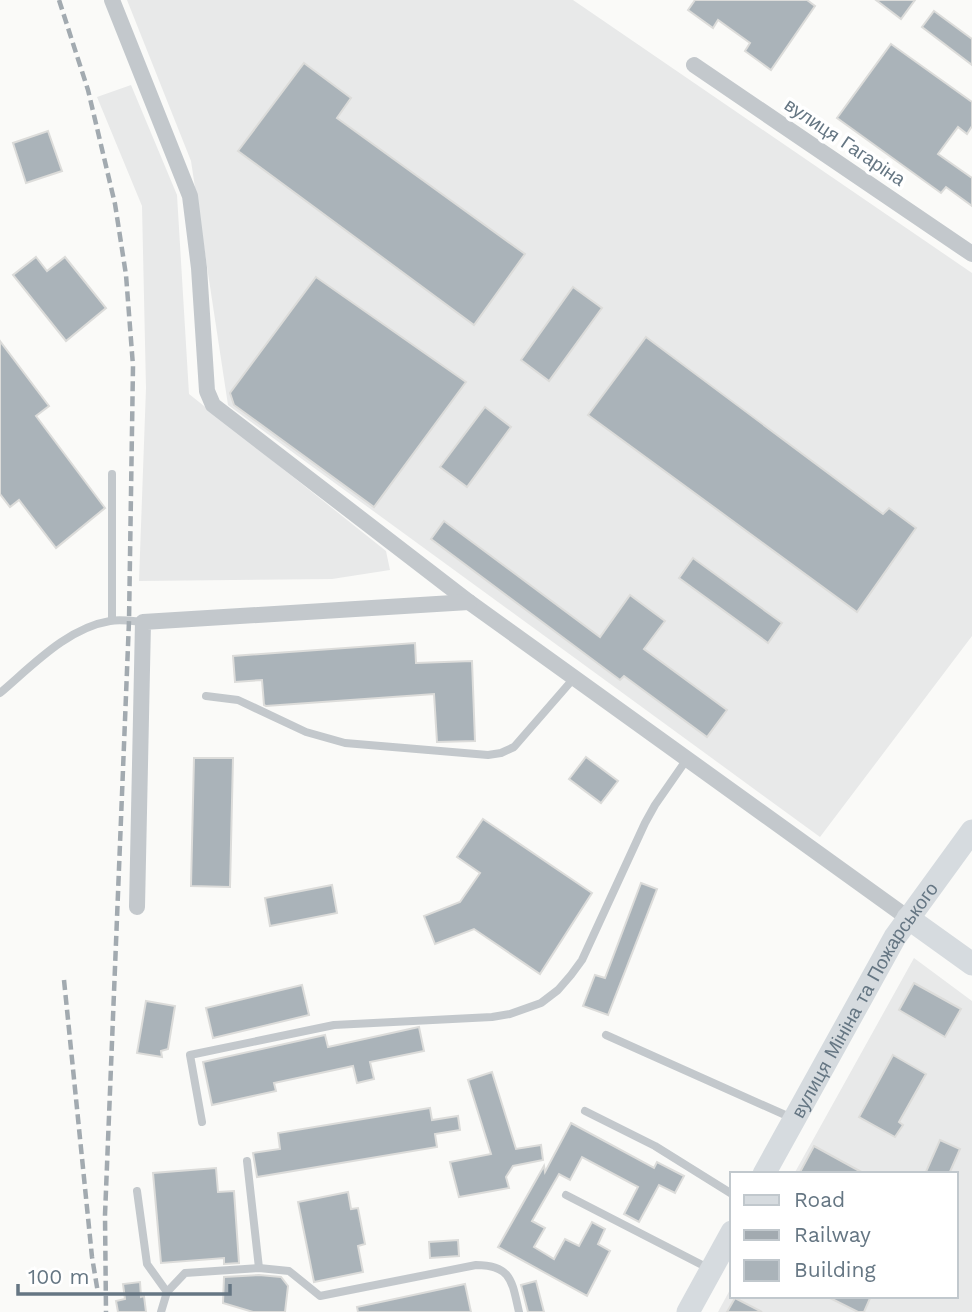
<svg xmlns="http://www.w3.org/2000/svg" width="972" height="1312" font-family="'Work Sans',sans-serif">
	<rect width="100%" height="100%" fill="#fafaf8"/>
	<g fill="#e8e9e9">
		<path d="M127,0H573L972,273V636L820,837L228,405L191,161Z"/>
		<path d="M131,85L177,195L189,394L386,551L390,570L332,579L139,581L146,388L142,206L97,97Z"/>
		<path d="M914,958L972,1001V1312H718L732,1286V1296H956V1174H794Z"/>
	</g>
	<g fill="#aab3b9" stroke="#dcdcda" stroke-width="2">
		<path d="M695,0H807L815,6L771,70L745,51L750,43L718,20L713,28L688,10Z"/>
		<path d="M876,0H915L901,19Z"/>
		<path d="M934,11L972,39V65L922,27Z"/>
		<path d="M891,44L972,102V126L967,134L958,127L938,154L972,178V206L946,187L941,193L837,118Z"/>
		<path d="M304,63L351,98L337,118L525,254L474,325L238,151Z"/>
		<path d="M48,131L62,171L26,183L13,143Z"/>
		<path d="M36,257L47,271L65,257L106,308L66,341L13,275Z"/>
		<path d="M316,277L466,382L374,507L234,405L230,393Z"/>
		<path d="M573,287L602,308L549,381L521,360Z"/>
		<path d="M646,337L883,514L889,508L916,528L857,612L588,415Z"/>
		<path d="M0,341L49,406L36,416L105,508L56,548L19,500L10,507L0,494Z"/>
		<path d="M485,407L511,427L467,487L440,467Z"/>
		<path d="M444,521L600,637L630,595L665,621L644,649L727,710L707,737L624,676L620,680L431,539Z"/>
		<path d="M693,558L782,623L768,643L679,578Z"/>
		<path d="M415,643L416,663L472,661L475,741L437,742L434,694L266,706L264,705L262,680L235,682L233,656Z"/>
		<path d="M586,757L618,781L601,803L569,779Z"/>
		<path d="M194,758H233L230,887L191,886Z"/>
		<path d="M483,819L592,893L540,974L474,929L435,944L424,916L460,902L480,873L457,857Z"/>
		<path d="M641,883L657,889L608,1015L583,1006L595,975L605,978Z"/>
		<path d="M332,885L337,913L270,926L265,898Z"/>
		<path d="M914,983L961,1009L945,1037L899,1010Z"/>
		<path d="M302,985L309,1015L213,1038L206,1008Z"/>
		<path d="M146,1001L175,1006L168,1049L161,1051L162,1057L137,1053Z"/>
		<path d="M419,1027L424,1051L370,1062L374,1079L357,1083L353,1066L274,1083L276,1091L212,1105L203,1062L325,1035L328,1047Z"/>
		<path d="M893,1055L926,1074L899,1122L903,1125L895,1137L859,1117Z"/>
		<path d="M492,1072L516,1149L541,1145L543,1160L513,1166L506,1177L509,1188L459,1197L450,1162L491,1154L468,1080Z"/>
		<path d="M430,1108L432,1120L458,1116L460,1130L435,1134L437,1147L257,1177L253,1153L280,1149L278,1133Z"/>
		<path d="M571,1123L654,1168L657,1162L684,1176L675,1193L659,1185L639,1222L624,1214L638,1187L582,1157L570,1180L559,1174L532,1221L545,1228L534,1247L554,1259L565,1239L579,1246L592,1222L605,1229L598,1244L610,1251L587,1296L498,1247L544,1166L545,1172Z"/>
		<path d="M940,1140L960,1149L949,1174H925Z"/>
		<path d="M814,1146L865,1174H799Z"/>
		<path d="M216,1168L218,1192L234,1191L239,1263L224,1264V1258L161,1263L153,1173Z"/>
		<path d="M348,1192L351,1209L358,1208L365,1244L358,1246L363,1272L314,1282L298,1202Z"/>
		<path d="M458,1240L459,1256L430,1258L429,1242Z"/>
		<path d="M259,1275L281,1277L288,1286L285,1312H253L223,1303L224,1277Z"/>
		<path d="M536,1281L544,1312H528L521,1285Z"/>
		<path d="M140,1282L141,1297L144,1296L146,1312H118L116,1301L125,1299L123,1284Z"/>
		<path d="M465,1284L471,1312H358L357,1307Z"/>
		<path d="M826,1296H871L864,1312H858Z"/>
		<path d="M735,1298L762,1312H727Z"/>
	</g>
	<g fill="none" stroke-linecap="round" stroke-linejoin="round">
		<g stroke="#c3c8cc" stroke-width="8">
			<path d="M112,620V474"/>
			<path d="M0,693C32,666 67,628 110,621C120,619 133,621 143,622"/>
			<path d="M206,696L238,700L306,732L345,743L488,755L501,753L514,747L574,678"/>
			<path d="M606,1035L792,1118"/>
			<path d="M585,1111L655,1146L732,1194"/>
			<path d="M202,1122L190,1055L334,1025L492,1017L510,1014L541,1003L558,990L571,975L582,960L645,823L655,805L687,759"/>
			<path d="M247,1161L259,1268"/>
			<path d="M137,1191L147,1264L167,1292"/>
			<path d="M566,1195L710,1269"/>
			<path d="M161,1312L167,1292L185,1273L259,1268L289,1271L320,1296L476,1265C512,1265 512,1282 519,1312"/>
		</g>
		<g stroke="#c3c8cc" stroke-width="16">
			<path d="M112,0L190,196L199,268L207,391L213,405L469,602L908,918"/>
			<path d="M694,65L972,254"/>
			<path d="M137,907L143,622L469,602"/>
		</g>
		<g stroke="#d6dbdf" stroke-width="23">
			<path d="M908,918L972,964"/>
			<path id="s1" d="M764,1174L895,937L972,831"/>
			<path d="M688,1312L732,1232"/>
		</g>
		<g stroke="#a2aab0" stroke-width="4.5" stroke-dasharray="10 5" stroke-linecap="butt">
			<path d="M59,0L88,90L115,204L126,275L133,366L129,621L105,1215L106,1312"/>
			<path d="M64,980L92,1257L98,1293"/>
		</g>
	</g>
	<g text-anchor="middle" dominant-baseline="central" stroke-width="7" stroke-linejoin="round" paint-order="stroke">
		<g font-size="19" fill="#657683" stroke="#fff">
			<text transform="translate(845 142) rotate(34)">вулиця Гагаріна</text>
			<text stroke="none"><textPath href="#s1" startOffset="201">вулиця Мініна та Пожарського</textPath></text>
		</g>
	</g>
	<rect x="730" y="1172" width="228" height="126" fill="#ffffff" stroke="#c1c8cd" stroke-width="2"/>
	<rect x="744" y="1195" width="35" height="10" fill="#d6dbdf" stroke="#c1c8cd" stroke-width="2"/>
	<text x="794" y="1207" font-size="21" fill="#657683">Road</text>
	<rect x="744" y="1230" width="35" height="10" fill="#a2aab0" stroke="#c1c8cd" stroke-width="2"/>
	<text x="794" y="1242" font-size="21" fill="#657683">Railway</text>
	<rect x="744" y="1260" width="35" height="21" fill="#aab3b9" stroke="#c1c8cd" stroke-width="2"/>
	<text x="794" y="1277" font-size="21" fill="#657683">Building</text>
	<path d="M18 1284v10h212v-10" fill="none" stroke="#657683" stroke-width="3.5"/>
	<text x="28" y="1284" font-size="21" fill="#657683" stroke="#ffffff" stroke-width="5" paint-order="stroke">100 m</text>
</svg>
